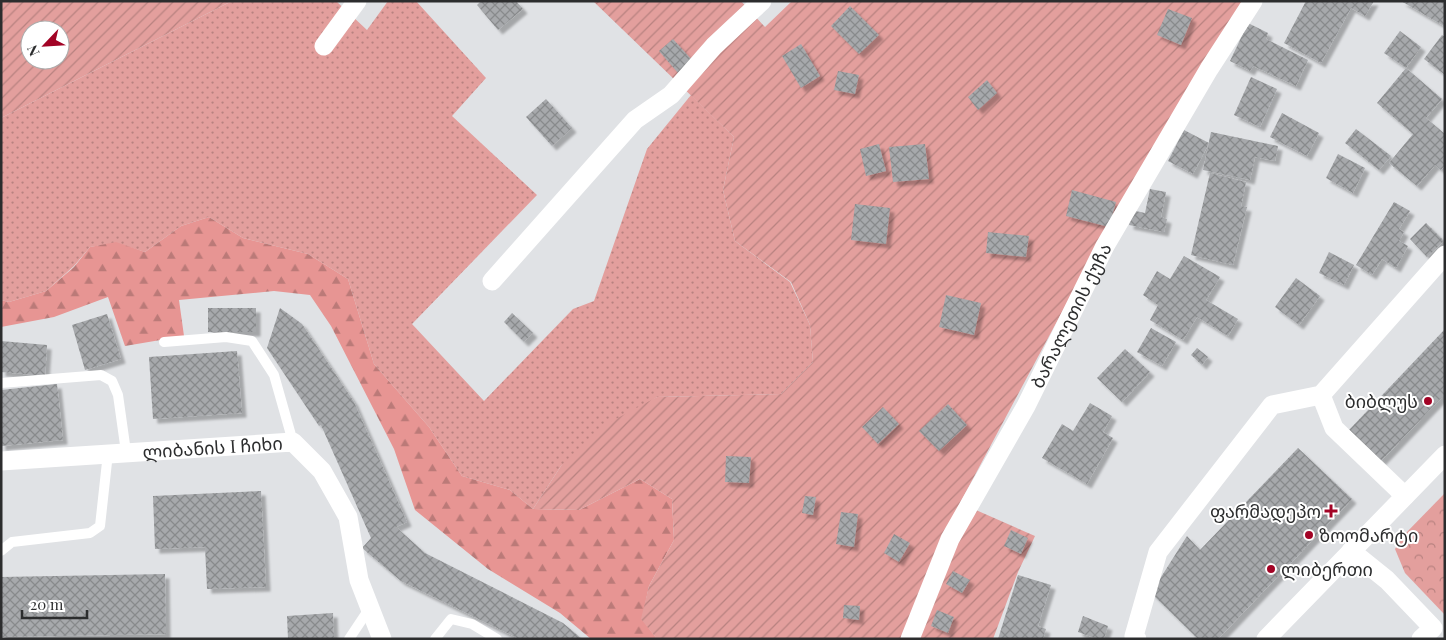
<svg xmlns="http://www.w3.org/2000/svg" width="1446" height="640" font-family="'Playfair Display','Noto Sans Georgian',serif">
	<defs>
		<pattern id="grass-dots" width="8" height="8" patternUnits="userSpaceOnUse" patternTransform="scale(1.25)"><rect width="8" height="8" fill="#e39f9d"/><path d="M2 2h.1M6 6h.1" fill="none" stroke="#b88280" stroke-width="1.8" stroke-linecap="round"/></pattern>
		<pattern id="forest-firs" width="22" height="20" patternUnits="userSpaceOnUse" patternTransform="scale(1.25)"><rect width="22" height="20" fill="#e79593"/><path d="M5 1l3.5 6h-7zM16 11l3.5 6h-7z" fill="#bb7a78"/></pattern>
		<pattern id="park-crowns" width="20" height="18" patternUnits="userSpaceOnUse" patternTransform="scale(1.25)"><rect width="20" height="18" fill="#e39f9d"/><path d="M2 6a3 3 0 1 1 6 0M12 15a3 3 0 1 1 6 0" fill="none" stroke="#b88280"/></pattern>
		<pattern id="garden-furrows" width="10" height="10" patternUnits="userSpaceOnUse" patternTransform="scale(1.25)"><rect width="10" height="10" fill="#e39f9d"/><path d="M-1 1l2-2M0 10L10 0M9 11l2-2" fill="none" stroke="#b88280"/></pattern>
		<pattern id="building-cross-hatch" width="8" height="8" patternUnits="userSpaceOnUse" patternTransform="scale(1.25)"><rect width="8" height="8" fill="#a7a9ac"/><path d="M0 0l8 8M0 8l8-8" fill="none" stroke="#888a8c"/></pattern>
		<filter id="shadow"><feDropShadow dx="4.5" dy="4.5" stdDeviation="1" flood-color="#0004"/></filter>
	</defs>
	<rect width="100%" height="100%" fill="#e0e2e5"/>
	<path fill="url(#grass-dots)" d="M232,1H336L367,30L388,1H416L486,78L452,116L537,195L412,324L484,401L573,309L594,301L647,149L691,95L734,137L723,190L735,241L790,282L810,325L813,362L781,394L657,397L561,466L533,509L510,490L462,476L429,427L374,364L348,279L308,254L243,238L209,217L181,226L145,252L116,243L90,247L74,266L46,291L9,302L1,300V118Z"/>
	<path fill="url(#forest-firs)" d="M209,217L243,238L308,254L348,279L374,364L429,427L462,476L510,490L533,509L579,510L640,479L672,499L674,540L649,586L642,619L657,639H591L560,613L488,569L415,510L394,449L331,326L310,295L274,291L179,300L184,336L125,346L108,297L54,317L1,327V300L9,302L46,291L74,267L90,247L116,242L145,252L181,226Z"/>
	<path fill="url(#park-crowns)" d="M1445,493V615L1405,573L1395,549L1403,536Z"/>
	<g fill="url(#garden-furrows)" fill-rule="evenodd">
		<path d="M1,1H232L1,118ZM30,30H60V60H30Z"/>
		<path d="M593,1H741L765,27L792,1H1246L1094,252L960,503L1035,536L1018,572L993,639H657L641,619L649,586L674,540L672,499L640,479L579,510L533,509L561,466L601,427L657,397L781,394L813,362L810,325L791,282L735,241L723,190L734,137Z"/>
	</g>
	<g fill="url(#building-cross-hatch)" filter="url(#shadow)">
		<path d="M481,1H516L523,9L498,30L477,5Z"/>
		<path d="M1306,1H1374L1365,16L1351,8L1321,63L1284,43Z"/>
		<path d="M1401,1H1445V25L1444,26Z"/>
		<path d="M850,6L879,35L859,54L831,26Z"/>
		<path d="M1168,9L1192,18L1181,45L1157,35Z"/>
		<path d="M1248,23L1268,33L1266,39L1308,60L1296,86L1253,66L1250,71L1230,61Z"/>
		<path d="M1400,31L1421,47L1406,68L1384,53Z"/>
		<path d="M1442,35L1445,37V75L1424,59Z"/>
		<path d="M673,39L692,60L678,73L659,51Z"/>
		<path d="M801,44L820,76L801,88L782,56Z"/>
		<path d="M1406,68L1442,99L1426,118L1445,134V165L1441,170L1435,165L1417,186L1389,163L1413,134L1377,103Z"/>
		<path d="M838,71L859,75L855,94L834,90Z"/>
		<path d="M1251,77L1277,89L1260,127L1234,115Z"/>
		<path d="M987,80L997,93L978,110L968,97Z"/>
		<path d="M546,99L572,128L552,146L526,117Z"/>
		<path d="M1282,113L1319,133L1307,156L1270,137Z"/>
		<path d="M1356,129L1391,156L1379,170L1345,143Z"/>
		<path d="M1184,130L1209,143L1193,174L1168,161Z"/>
		<path d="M1211,132L1278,146L1275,161L1255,157L1250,180L1203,170Z"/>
		<path d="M879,144L886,171L866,176L860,149Z"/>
		<path d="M925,144L929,179L893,182L889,147Z"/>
		<path d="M1338,154L1365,168L1353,193L1326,178Z"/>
		<path d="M1210,173L1246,182L1241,206L1247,207L1233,265L1191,255Z"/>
		<path d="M1150,189L1166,192L1161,217L1167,219L1164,232L1129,225L1131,210L1145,213Z"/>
		<path d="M1072,190L1116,202L1109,227L1066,216Z"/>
		<path d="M1394,202L1410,211L1399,229L1404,232L1399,241L1408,246L1396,268L1382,259L1372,275L1356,265Z"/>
		<path d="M855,204L890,208L886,244L851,240Z"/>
		<path d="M1426,223L1444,241L1427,257L1410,239Z"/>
		<path d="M988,232L1029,236L1026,257L986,253Z"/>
		<path d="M1329,252L1354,265L1344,285L1319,273Z"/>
		<path d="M1184,256L1220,277L1206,300L1238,319L1228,336L1197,317L1183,340L1150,320L1158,305L1143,295L1157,271L1170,279Z"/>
		<path d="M1296,278L1320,296L1299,325L1275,307Z"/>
		<path d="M946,295L981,303L974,335L939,327Z"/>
		<rect x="208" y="308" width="48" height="24"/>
		<path d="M280,308L302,324L354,402L407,522L396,527L425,553L563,623L582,639H519L401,581L362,548L371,538L321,425L319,426L267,348Z"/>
		<path d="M512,313L533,333L524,342L504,322Z"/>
		<path d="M107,314L121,359L85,370L72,325Z"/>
		<path d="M1151,328L1176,342L1162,366L1137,352Z"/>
		<path d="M1445,329V394L1381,461L1349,430Z"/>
		<path d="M1,341L47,345L45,376L1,372Z"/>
		<path d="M1197,348L1208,357L1202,365L1191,355Z"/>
		<path d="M1125,349L1150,372L1122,402L1097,378Z"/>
		<path d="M237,351L242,413L153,419L149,357Z"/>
		<path d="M57,384L63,440L1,446V390Z"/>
		<path d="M1090,403L1112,416L1103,432L1113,438L1087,484L1042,458L1062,424L1073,431Z"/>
		<path d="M948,404L967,425L939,451L919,431Z"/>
		<path d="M883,407L899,424L878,444L862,427Z"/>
		<path d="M1298,448L1352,499L1218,639H1198L1151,593L1187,536L1200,550Z"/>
		<path d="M726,456L751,457L749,483L725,482Z"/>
		<path d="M261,491L266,587L207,589L205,547L155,549L153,496Z"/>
		<path d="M805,496L816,497L813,515L802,513Z"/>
		<path d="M841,512L858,514L854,547L836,544Z"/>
		<path d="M1011,530L1028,538L1021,554L1004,546Z"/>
		<path d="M894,534L910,543L899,562L884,553Z"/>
		<path d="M953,571L970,580L962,593L946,584Z"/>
		<path d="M165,574L166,634L1,637V577Z"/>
		<path d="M1018,575L1051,585L1038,626L1046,629L1043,639H998Z"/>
		<path d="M844,605L860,606L859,620L843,618Z"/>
		<path d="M937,610L954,617L948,633L931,626Z"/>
		<path d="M333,613L334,639H288L287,616Z"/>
		<path d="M1083,616L1108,626L1104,639H1097L1078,632Z"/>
	</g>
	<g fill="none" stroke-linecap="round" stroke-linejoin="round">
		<g stroke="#fff" stroke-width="10">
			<path d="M164,342L226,337L252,341L274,375L293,442"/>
			<path d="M1,383L101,375L112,381L118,395L126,452"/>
			<path d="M1,551L12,542L90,533L100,526L108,453"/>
			<path d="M349,639L369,609"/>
			<path d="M435,639L451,619L472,624L497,639"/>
		</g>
		<g stroke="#fff" stroke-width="19">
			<path d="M324,46L357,1"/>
			<path d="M492,281L635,120L671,95L714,46L762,1"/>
			<path d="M1321,395L1334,428L1405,496"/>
			<path id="s1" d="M1,461L293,442L322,471L348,517L359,580L382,639"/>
			<path d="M1351,551L1387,580L1433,628L1421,639"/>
			<path id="s2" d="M910,639L950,539L1026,406L1105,246L1209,69L1253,1"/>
			<path d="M1137,639L1134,636L1158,552L1272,405L1321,395L1445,255"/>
			<path d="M1266,639L1445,455"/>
		</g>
	</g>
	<g fill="#a20325" stroke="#fff" stroke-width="2">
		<circle cx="1428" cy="401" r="5"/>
		<path d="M1328.5 503.5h5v5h5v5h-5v5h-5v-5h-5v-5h5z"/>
		<circle cx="1309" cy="535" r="5"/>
		<circle cx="1271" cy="569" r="5"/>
	</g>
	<g text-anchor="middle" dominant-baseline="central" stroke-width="4" stroke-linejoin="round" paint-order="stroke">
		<g font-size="18" fill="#2c2d2e" stroke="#fff">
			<text stroke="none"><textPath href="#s2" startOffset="362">ბარალეთის ქუჩა</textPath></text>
			<text stroke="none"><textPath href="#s1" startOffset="212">ლიბანის I ჩიხი</textPath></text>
		</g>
		<g font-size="18" fill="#2c2d2e" stroke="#fff" text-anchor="end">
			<text x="1418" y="401">ბიბლუს</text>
			<text x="1321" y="511">ფარმადეპო</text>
			<text x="1319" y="535" text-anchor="start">ზოომარტი</text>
			<text x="1281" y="569" text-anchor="start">ლიბერთი</text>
		</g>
	</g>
	<rect width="1446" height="640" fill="none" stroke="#2c2d2e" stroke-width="5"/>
	<g transform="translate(45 45) rotate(245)"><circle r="24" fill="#ffffff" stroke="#ababab"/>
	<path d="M0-4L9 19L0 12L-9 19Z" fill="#a20325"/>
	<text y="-8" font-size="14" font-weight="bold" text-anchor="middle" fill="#2c2d2e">N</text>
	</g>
	<path d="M22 610v8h65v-8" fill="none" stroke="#2c2d2e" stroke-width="2.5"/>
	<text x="30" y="610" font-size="15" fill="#2c2d2e" stroke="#ffffff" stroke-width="4" paint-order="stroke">20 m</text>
</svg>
